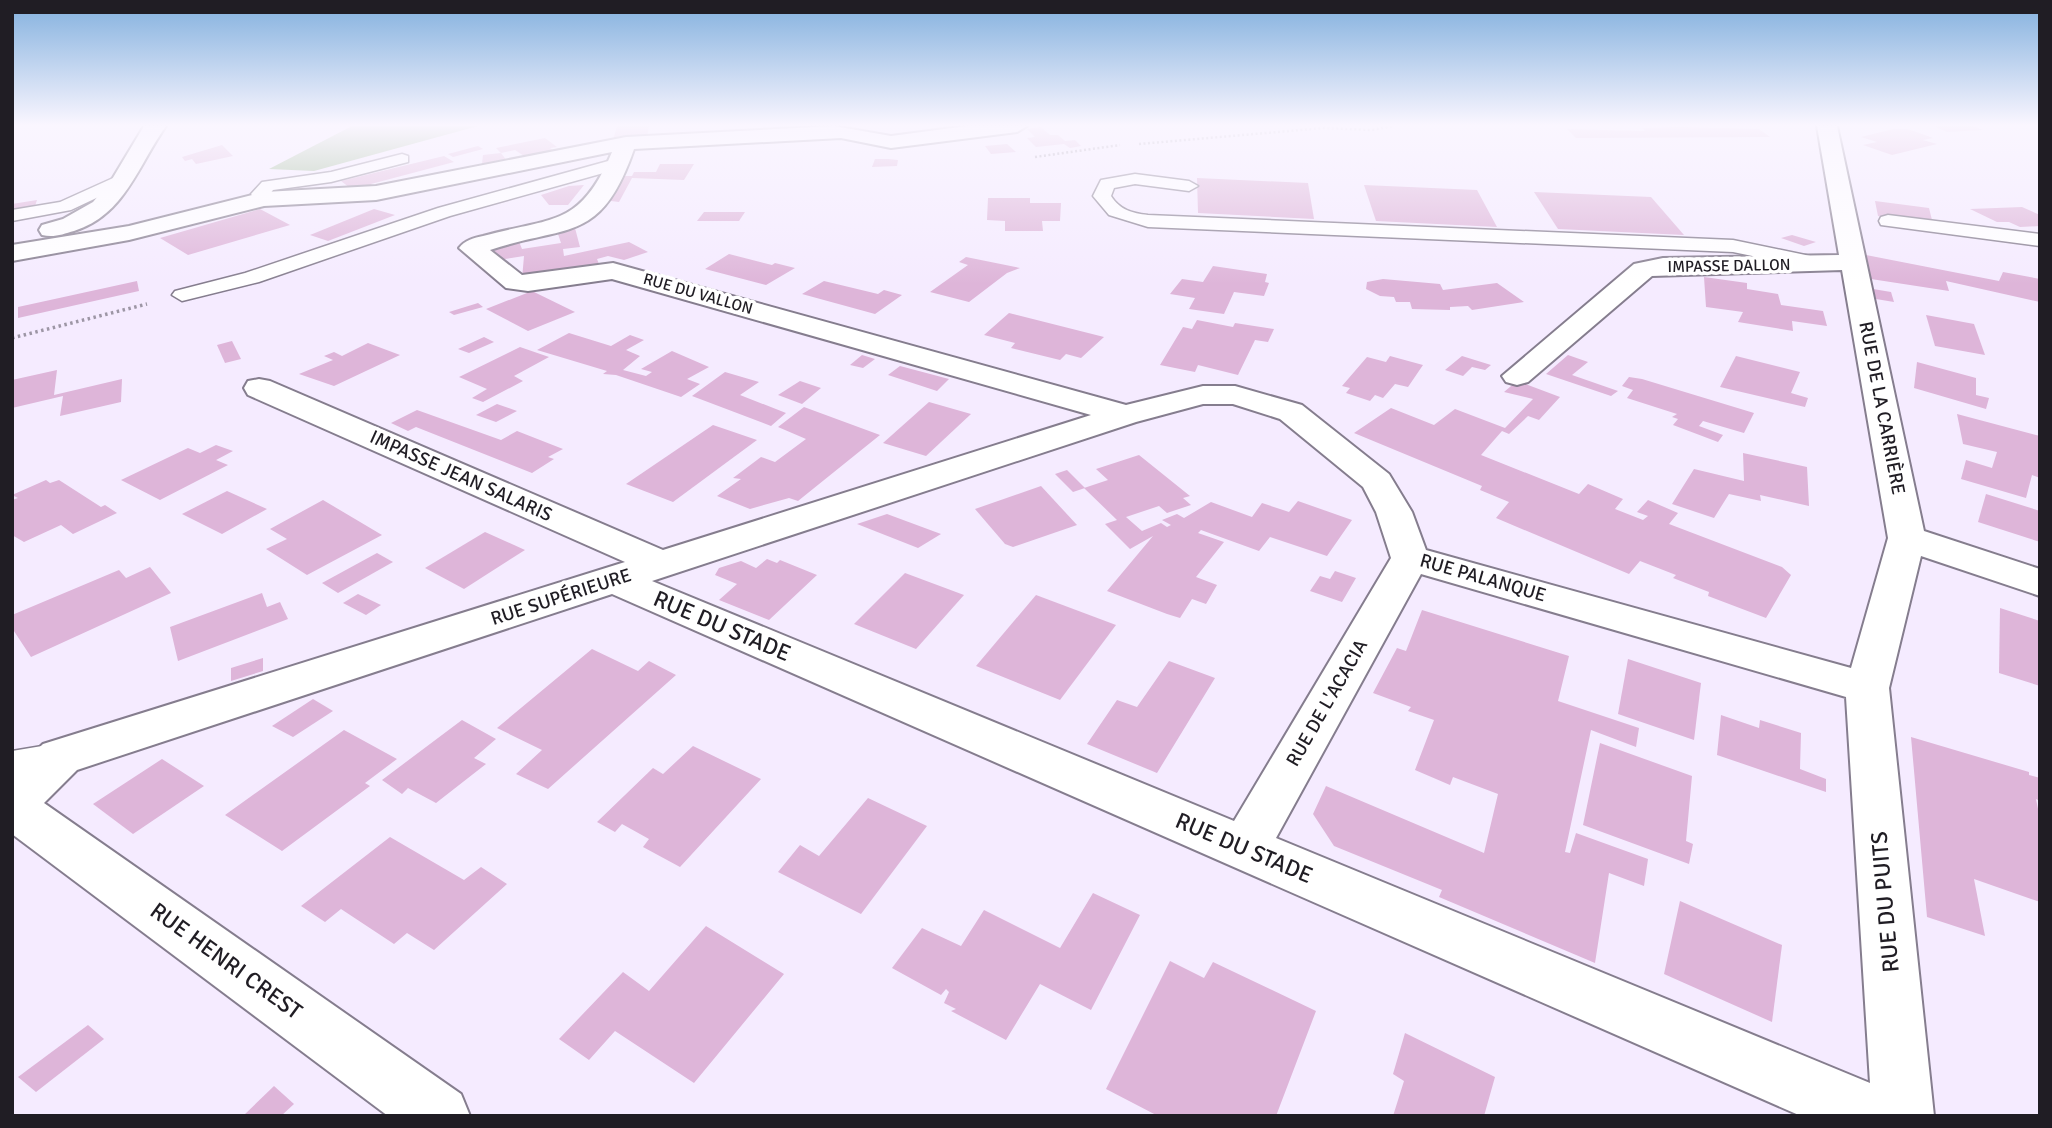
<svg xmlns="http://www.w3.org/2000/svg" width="2052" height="1128" font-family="Signika,sans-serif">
	<rect width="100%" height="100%" fill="#f5ebff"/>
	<path fill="#9ab88f" d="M352,126H478L314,171L269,169Z"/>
	<g fill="#deb5d9">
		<path d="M617,126H649L647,138L613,140Z"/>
		<path d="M1934,126H1973L1983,130L1947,132Z"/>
		<path d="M1041,127L1050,135H1058L1065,141L1075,140L1081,146L1070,148L1064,144L1036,147L1027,138L1035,137L1027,129Z"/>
		<path d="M1679,127L1759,129L1770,137L1576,138L1567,129L1645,131L1642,128Z"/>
		<path d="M1893,129H1908L1933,138L1923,140L1937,144L1892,155L1863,145L1877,142L1861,137Z"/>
		<path d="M545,138L557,147L550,148L556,152L527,158L515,150L501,153L496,148Z"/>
		<path d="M1007,144L1016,152L991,154L985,146Z"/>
		<path d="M222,145L233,156L196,164L192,159L185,161L182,157Z"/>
		<path d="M478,146L483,149L453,157L448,154Z"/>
		<path d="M501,153L507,161L482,164L483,155Z"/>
		<path d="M444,156L454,162L371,184L373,187L354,191L341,181Z"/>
		<path d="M875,159H888L898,160L897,166L872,167Z"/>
		<path d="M660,164H694L684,180L632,178L619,202L603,200L618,176H632L634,172H656Z"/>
		<path d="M1197,178L1308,183L1314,219L1198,213Z"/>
		<path d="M584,185L568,205H549L541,195L569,186Z"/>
		<path d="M1364,185L1477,190L1497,227L1376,221Z"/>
		<path d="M1534,192L1651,197L1684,235L1558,229Z"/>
		<path d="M988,198H1030V203H1061L1060,221H1042L1043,231H1005V221L987,220Z"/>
		<path d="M37,200L35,206L12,210V204Z"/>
		<path d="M1875,201L1929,208L1932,220L1928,219L1930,224L1878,216Z"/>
		<path d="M2022,207L2040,215V226L2020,227L2009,222H1997L1970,209Z"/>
		<path d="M260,209L290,225L188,255L160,238Z"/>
		<path d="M374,209L395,215L328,241L310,235Z"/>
		<path d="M704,212H745L739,221H697Z"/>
		<path d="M575,228L580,247L563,249L564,256L629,242L648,252L624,260L608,256L597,259L599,264L546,277L522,279L524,256L498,260L485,247L518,239L522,249L561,243L557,231Z"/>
		<path d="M1792,235L1816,242L1804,246L1781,238Z"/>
		<path d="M729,254L772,265L775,263L795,268L766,285L705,269Z"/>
		<path d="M1866,255L1999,281L2003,272L2040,279V302L1946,281L1949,291L1871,279Z"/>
		<path d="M966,257L1020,268L1007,273L969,302L930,292L968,265L959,262Z"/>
		<path d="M1213,266L1267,274L1265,282L1269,283L1264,296L1234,292L1224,314L1189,309L1195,298L1170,294L1182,279L1203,282Z"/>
		<path d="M1704,277L1747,283V289L1778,294L1781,305L1823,311L1827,326L1792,321L1793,331L1738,322L1743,312L1706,307Z"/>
		<path d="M1383,279L1440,284L1443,290L1497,283L1524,302L1472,310L1468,306L1450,307V310L1412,309L1410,302H1396L1394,297L1380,296L1366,289L1367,282Z"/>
		<path d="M137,281L139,291L18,318V307Z"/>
		<path d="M824,281L878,294L884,290L902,295L875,314L802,294Z"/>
		<path d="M1873,289L1891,292L1894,302L1876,299Z"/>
		<path d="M532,291L575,312L528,331L486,309Z"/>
		<path d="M478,303L483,307L454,315L449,312Z"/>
		<path d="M1009,313L1104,337L1081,358L1066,354L1060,360L1011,348L1015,343L984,335Z"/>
		<path d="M1926,315L1974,324L1985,355L1935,346Z"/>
		<path d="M1197,320L1233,327L1235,323L1274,329L1268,342L1255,340L1238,375L1198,365L1195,372L1160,365L1183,327L1192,329Z"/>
		<path d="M569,333L611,346L630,335L644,340L626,350L640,356L623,370L646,376L652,372L641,369L672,351L709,367L687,379L700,384L681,397L616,375L603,374L607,371L537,350Z"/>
		<path d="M484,337L494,342L469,353L458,349Z"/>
		<path d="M232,341L241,359L225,363L217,345Z"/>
		<path d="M368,343L400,355L334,386L299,374L333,360L324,356L334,352L342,356Z"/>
		<path d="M520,347L549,357L514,376L523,381L483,402L472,398L487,389L459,377Z"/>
		<path d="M862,355L875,359L863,368L850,365Z"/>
		<path d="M1568,355L1588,362L1572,375L1618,391L1611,396L1546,374Z"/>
		<path d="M1390,356L1423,365L1408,387L1395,384L1383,398L1375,395L1370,401L1346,393L1350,388L1342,386L1367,357L1386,362Z"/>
		<path d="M1462,356L1491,365L1485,370L1472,367L1463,376L1445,370Z"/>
		<path d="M1736,356L1800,372L1791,393L1808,398L1805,407L1720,387Z"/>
		<path d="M1917,362L1976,378V395L1989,398L1986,409L1914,388Z"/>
		<path d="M900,366L949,379L937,391L888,375Z"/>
		<path d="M57,370L54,395L122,379L121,402L60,416L63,396L12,408V380Z"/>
		<path d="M725,372L759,382L740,395L786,413L771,426L692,396Z"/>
		<path d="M1629,377L1642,379L1754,413L1744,433L1703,421L1699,426L1723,435L1718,442L1673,425L1678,419L1672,417L1677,414L1627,398L1633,390L1622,386Z"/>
		<path d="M800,381L821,388L802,404L778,395Z"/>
		<path d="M1517,381L1560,397L1539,420L1528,416L1509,434L1502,431L1481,455L1579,494L1588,484L1623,499L1615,509L1643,520L1648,516L1637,512L1648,500L1678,513L1669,524L1782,567L1791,575L1766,618L1708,596L1709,592L1673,578L1676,575L1640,561L1629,574L1496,518L1509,502L1480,490L1482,486L1354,433L1391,408L1434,425L1455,409L1505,428L1533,399L1504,392Z"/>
		<path d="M929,402L971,414L926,456L883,443Z"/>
		<path d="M497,404L517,411L496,422L476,415Z"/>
		<path d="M804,407L880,435L798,501L789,498L750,509L717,496L741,479L733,478L761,457L775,462L806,439L778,427Z"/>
		<path d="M417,410L501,440L517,431L563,449L548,457L554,459L532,473L416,427L408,431L391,423Z"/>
		<path d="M1957,414L2040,436V478L2032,475L2026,498L1961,479L1966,460L1992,468L1997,452L1963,444Z"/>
		<path d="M713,425L757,440L673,502L626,484Z"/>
		<path d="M216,445L233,451L216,460L228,465L160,500L121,480L188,448L200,453Z"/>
		<path d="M1743,453L1807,467L1809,506L1760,495L1761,501L1729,494L1714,518L1672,504L1694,469L1744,481Z"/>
		<path d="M1139,455L1190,496L1183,498L1191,505L1167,513L1159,506L1126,517L1142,531L1161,523L1167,527L1171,525L1162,520L1177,514L1184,518L1211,502L1252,517L1262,503L1289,512L1298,501L1352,520L1327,556L1270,537L1259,551L1201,530L1198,533L1224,542L1196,577L1217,585L1206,604L1192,599L1180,618L1167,614L1107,591L1153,536L1130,549L1105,524L1117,520L1084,488L1108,480L1096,469Z"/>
		<path d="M1067,470L1085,488L1073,492L1055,474Z"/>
		<path d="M46,480L50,483L59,480L101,507L105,505L117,513L73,534L61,525L24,542L12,535V500L18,498L12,495Z"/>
		<path d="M1041,486L1077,525L1013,547L1005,544L975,509Z"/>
		<path d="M227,491L267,509L222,534L182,514Z"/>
		<path d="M1986,494L2040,511V542L1978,522Z"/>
		<path d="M323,500L382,535L307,575L266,549L287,539L270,529Z"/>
		<path d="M887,514L941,534L918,548L857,524Z"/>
		<path d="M485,532L525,550L464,589L425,568Z"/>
		<path d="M377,553L393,562L338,593L322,583Z"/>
		<path d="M767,559L777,563L780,560L817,575L769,620L719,600L737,584L715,575L719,568L741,561L756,568Z"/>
		<path d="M150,567L171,593L31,657L12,628V615L119,570L126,578Z"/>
		<path d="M1335,571L1356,578L1342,602L1310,591L1320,576L1330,579Z"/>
		<path d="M905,573L964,595L916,649L854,624Z"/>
		<path d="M262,593L267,607L280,602L288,619L178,661L170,627Z"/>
		<path d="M358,594L381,605L366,615L343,603Z"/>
		<path d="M1036,595L1116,625L1060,700L976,666Z"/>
		<path d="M2000,608L2040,621V686L1999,673Z"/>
		<path d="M1422,610L1569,656L1558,701L1639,728L1636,747L1591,730L1565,852L1570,853L1576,833L1648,859L1644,886L1609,873L1595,963L1439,897L1442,890L1334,846L1313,814L1326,786L1484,853L1498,794L1453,777L1450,785L1415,770L1434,720L1408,711L1411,707L1373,693L1397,648L1406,651Z"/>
		<path d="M592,649L638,671L649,661L676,675L548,789L516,774L542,750L497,728Z"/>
		<path d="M263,658V671L231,681V668Z"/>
		<path d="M1628,659L1701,683L1694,740L1618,714Z"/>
		<path d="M1169,661L1215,678L1157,773L1087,744L1117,700L1137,707Z"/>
		<path d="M313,699L333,711L293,737L272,726Z"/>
		<path d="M1721,715L1759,728L1760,720L1801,733L1800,769L1826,779V792L1717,755Z"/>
		<path d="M462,720L496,739L474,758L486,764L436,803L408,788L402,794L382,780Z"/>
		<path d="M344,730L397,759L365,783L370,786L282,851L225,815Z"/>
		<path d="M1911,737L2029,772V775L2040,778V801L2036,799L2040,819V902L1974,879L1985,936L1927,917Z"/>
		<path d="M1600,743L1692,776L1686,841L1693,844L1689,864L1583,825Z"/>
		<path d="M693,746L761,779L680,867L643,847L649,839L622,824L615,832L597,822L653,768L663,774Z"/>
		<path d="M162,759L204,786L133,834L93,804Z"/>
		<path d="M868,798L927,826L861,914L778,872L800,845L819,856Z"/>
		<path d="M390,837L464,880L481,867L507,884L434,950L407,933L394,944L341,909L325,922L301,906Z"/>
		<path d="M1093,893L1140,915L1091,1010L1040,984L1006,1040L951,1011L956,1009L944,1003L949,992L946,989L941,995L892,968L922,928L961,946L984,910L1060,948Z"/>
		<path d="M1680,901L1782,945L1772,1022L1664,974Z"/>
		<path d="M706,926L784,974L694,1083L615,1031L589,1060L559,1039L623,972L649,991Z"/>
		<path d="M1170,961L1204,978L1213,962L1316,1011L1276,1116H1158L1106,1089Z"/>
		<path d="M88,1025L104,1039L36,1092L18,1077Z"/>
		<path d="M1405,1033L1495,1077L1484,1116H1393L1404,1081L1393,1074Z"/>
		<path d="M274,1086L294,1104L281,1116H243Z"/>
	</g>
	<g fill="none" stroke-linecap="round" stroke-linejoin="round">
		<g stroke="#857d8e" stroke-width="3">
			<g id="lane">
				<path d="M402,154L408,156V162L331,182L273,190L270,194L273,199L270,203H258L251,194L262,182L331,172Z"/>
				<path d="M619,158L627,163L625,167L450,216L259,282L182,301L172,295L175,291L245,273L438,208Z"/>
				<path d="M122,174L131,179L128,183L71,210L12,221V210L60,202Z"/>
				<path d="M1135,174L1189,181L1198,186L1189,191L1135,184L1114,188L1111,196C1120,210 1132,213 1148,215L1733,240L1820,258L1830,264L1820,270L1733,252L1148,227L1109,215L1093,196L1101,180Z"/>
				<path d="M1888,215L2040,234V246L1881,225L1879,221L1881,217Z"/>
				<path d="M60,743L73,747L78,757L73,767L12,779V751Z"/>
			</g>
		</g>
		<g stroke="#857d8e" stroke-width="4">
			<g id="street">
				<path d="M144,126H166C138,165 125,215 74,231C63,234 54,238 42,235L39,230L42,225L63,219L93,202L111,181Z"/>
				<path d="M834,126L891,136L967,126H1027L1017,132L891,148L841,138L634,149C601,244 568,224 490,250L522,275L613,263L1126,405L1203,386H1235L1302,405L1389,474L1412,512L1426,550L1851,668L1888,538L1842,270L1652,276L1528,382L1517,385L1506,382L1502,376L1634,264L1663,258L1839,255L1817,126H1837L1924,531L2040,569V596L1921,556L1889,688L1934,1116H1801L612,594L77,770L44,803L461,1094L470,1116H388L12,834V774L43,744L625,562L248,395L244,388L248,381L259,379L270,381L663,550L1091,415L612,279L528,291L506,288L459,248C465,240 474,238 483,236C552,217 580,228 612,152L376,200L264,206L129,240L12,261V245L129,226L264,192L376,186L626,137ZM1203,404H1233L1280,419L1363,487L1376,512L1391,558L1234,821L652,581L1136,422ZM1421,574L1846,697L1870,1083L1276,838Z"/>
			</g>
		</g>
		<g stroke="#9d96a5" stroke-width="2.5" stroke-dasharray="2 2.5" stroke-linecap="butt">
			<path d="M1139,144L1323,128L1372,130L1393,126"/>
			<path d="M1035,157L1120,145"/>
		</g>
		<path stroke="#9d96a5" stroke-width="3.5" stroke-dasharray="2.5 3.5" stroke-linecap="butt" d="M12,338L147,304"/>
		<use href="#lane" fill="#fff" fill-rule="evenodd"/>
		<use href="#street" fill="#fff" fill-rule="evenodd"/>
	</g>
	<linearGradient id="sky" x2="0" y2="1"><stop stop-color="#82b0de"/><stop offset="0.44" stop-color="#faf6ff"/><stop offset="1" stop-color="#faf6ff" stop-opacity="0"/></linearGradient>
	<rect width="2052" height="284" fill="url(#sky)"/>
	<g text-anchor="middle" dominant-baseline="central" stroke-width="7" stroke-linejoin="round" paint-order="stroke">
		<g font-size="16" fill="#201d24" stroke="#fff">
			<text transform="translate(1729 266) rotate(-1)">IMPASSE DALLON</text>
			<text transform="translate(698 294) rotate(16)">RUE DU VALLON</text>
		</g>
		<g font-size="19" fill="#201d24" stroke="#fff">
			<text transform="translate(1882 408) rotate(79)">RUE DE LA CARRIÈRE</text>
			<text transform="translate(461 476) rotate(24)">IMPASSE JEAN SALARIS</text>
			<text transform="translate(1483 578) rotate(16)">RUE PALANQUE</text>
			<text transform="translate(561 597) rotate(-18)">RUE SUPÉRIEURE</text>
			<text transform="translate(1327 703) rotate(-60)">RUE DE L'ACACIA</text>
		</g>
		<g font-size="23" fill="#201d24" stroke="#fff">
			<text transform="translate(722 626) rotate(23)">RUE DU STADE</text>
			<text transform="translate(1244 848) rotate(23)">RUE DU STADE</text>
			<text transform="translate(1885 902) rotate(-95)">RUE DU PUITS</text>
			<text transform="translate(226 961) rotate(36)">RUE HENRI CREST</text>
		</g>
	</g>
	<rect width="2052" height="1128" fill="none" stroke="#201d24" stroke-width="28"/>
</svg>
